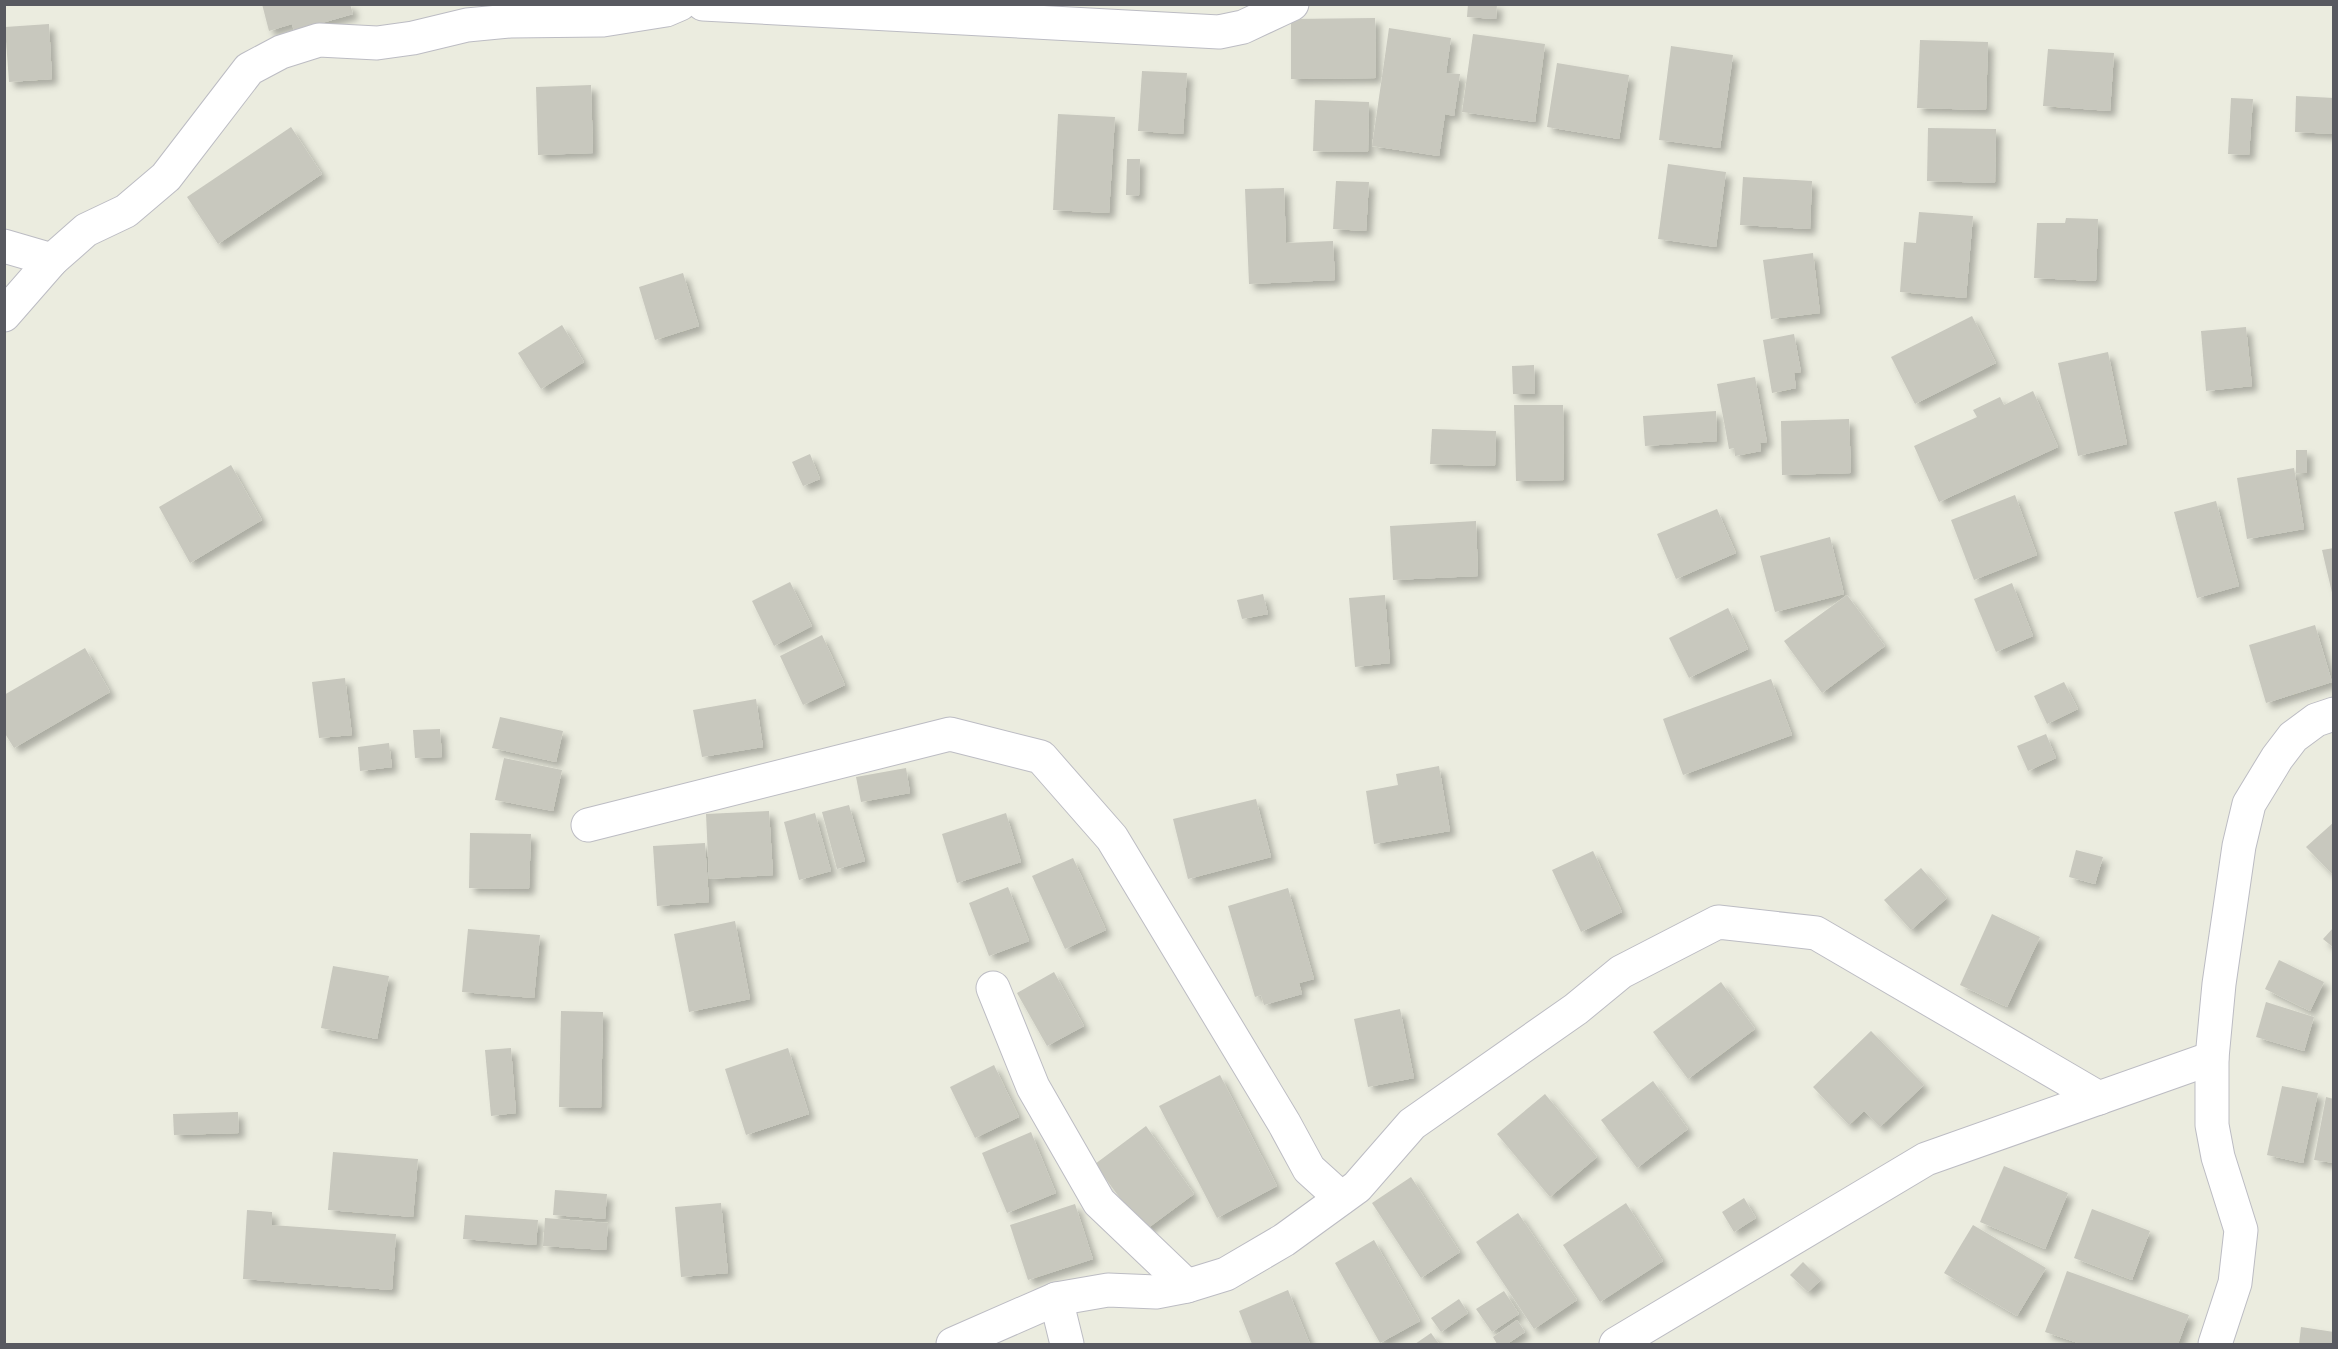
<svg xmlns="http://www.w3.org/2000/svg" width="2338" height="1349" font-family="'Archivo Narrow',sans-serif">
	<defs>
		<filter id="shadow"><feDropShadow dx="5.5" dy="5.5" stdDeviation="3" flood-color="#0004"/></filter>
	</defs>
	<rect width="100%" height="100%" fill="#ebecdf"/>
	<g fill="#c8c8be" filter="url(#shadow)">
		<path d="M262,4H350L353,14L294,31L292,24L269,31Z"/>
		<path d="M1468,4H1497L1496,19L1467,17Z"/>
		<path d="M1375,18L1376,78L1291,79V19Z"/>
		<path d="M49,24L52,79L9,82L5,27Z"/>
		<path d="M1389,28L1451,38L1446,73L1460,74L1454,116L1445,114L1439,156L1372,146Z"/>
		<path d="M1473,34L1545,44L1535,122L1462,112Z"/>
		<path d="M1920,40L1988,42L1986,110L1917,108Z"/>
		<path d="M1671,46L1733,55L1720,148L1659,140Z"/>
		<path d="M2048,49L2114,53L2110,111L2043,106Z"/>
		<path d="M1557,63L1629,75L1619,139L1547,127Z"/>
		<path d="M1142,71L1187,73L1183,134L1138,131Z"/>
		<path d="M591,85L593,153L538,155L536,87Z"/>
		<path d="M2296,96L2334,98V134L2295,132Z"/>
		<path d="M2231,98L2253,99L2249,155L2228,154Z"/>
		<path d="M1315,100L1369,102L1368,152L1313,151Z"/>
		<path d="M1058,114L1115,117L1109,213L1053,210Z"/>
		<path d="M291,127L322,174L218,244L187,197Z"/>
		<path d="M1928,128L1996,129L1995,183L1927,181Z"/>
		<path d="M1127,159H1140L1139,196L1126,195Z"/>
		<path d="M1668,164L1726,172L1716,247L1658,239Z"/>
		<path d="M1743,177L1812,181L1810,229L1740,225Z"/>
		<path d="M1336,181L1369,182L1366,231L1333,229Z"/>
		<path d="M1284,188L1286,243L1333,241L1335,280L1249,284L1245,189Z"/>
		<path d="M1919,212L1973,216L1966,298L1900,292L1904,242L1916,243Z"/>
		<path d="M2066,218L2098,219L2096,281L2034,278L2037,223H2065Z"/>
		<path d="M1813,253L1820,313L1771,319L1763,260Z"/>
		<path d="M683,273L699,326L655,340L639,287Z"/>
		<path d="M1972,316L1996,363L1915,404L1891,357Z"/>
		<path d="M562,325L584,362L541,389L518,353Z"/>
		<path d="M2246,327L2252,386L2206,391L2201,331Z"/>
		<path d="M1794,334L1801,372L1794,373L1796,388L1772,393L1763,340Z"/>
		<path d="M2108,352L2127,444L2078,456L2058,363Z"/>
		<path d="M1534,365L1535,394H1513L1512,366Z"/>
		<path d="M1755,377L1767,442L1760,443L1761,451L1735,456L1734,448L1729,449L1717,384Z"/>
		<path d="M2033,391L2058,447L1939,502L1914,446L1977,417L1973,410L2000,397L2004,405Z"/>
		<path d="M1514,405H1563L1564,480L1516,481Z"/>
		<path d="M1716,411L1717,441L1645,446L1643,416Z"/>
		<path d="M1849,419L1851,473L1782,475L1781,421Z"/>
		<path d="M1432,429L1496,431L1495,466L1430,464Z"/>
		<rect x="2296" y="450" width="11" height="23"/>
		<path d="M810,454L820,479L803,486L792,462Z"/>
		<path d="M231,465L262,520L190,563L159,507Z"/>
		<path d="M2294,468L2304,529L2247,539L2237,478Z"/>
		<path d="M2015,495L2037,555L1974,580L1951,520Z"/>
		<path d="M2216,501L2239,586L2197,598L2174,512Z"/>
		<path d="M1717,509L1736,553L1676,579L1657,534Z"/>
		<path d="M1476,521L1478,576L1393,580L1390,526Z"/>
		<path d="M1830,537L1844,594L1775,612L1760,556Z"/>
		<path d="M2334,548V597H2333L2322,550Z"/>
		<path d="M790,582L812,626L774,646L752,601Z"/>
		<path d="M2012,583L2033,636L1996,652L1974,599Z"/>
		<path d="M1263,594L1268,614L1242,619L1237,600Z"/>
		<path d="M1385,595L1390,663L1355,667L1349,598Z"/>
		<path d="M1847,595L1885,646L1822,693L1784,641Z"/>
		<path d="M1728,608L1748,649L1689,678L1669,638Z"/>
		<path d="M2315,625L2332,682L2266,703L2249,645Z"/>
		<path d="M822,635L845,685L803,705L780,656Z"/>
		<path d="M85,648L110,692L14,748L4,732V695Z"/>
		<path d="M345,678L352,735L319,738L312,682Z"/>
		<path d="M1771,679L1792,735L1683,775L1663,719Z"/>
		<path d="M2064,682L2078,709L2047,724L2034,696Z"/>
		<path d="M756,699L763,747L702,757L693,710Z"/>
		<path d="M500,717L563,731L556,762L492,748Z"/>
		<path d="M440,729L442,757L415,758L413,730Z"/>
		<path d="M2046,734L2056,758L2028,771L2017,746Z"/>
		<path d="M389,743L392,767L360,771L358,747Z"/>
		<path d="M504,758L562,770L553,811L495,800Z"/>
		<path d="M1439,766L1450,831L1374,844L1366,791L1398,785L1396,774Z"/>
		<path d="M906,768L910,793L861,802L856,777Z"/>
		<path d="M1256,799L1271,857L1188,879L1173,819Z"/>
		<path d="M849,805L865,861L837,869L822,812Z"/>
		<path d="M769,811L773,875L709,879L706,814Z"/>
		<path d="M815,813L831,871L799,880L784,822Z"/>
		<path d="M1006,813L1021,862L957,883L942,834Z"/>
		<path d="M2334,822V876L2306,847Z"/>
		<path d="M470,833L531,834L529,889L469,888Z"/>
		<path d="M705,843L709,902L657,906L653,846Z"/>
		<path d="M2076,850L2103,857L2095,884L2069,877Z"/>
		<path d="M1593,851L1622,912L1581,932L1552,870Z"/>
		<path d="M1073,858L1106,930L1065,949L1032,876Z"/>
		<path d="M1921,868L1947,898L1911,930L1884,900Z"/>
		<path d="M1008,887L1029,941L989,956L969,903Z"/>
		<path d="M1288,888L1314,979L1299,983L1302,994L1264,1005L1261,995L1255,997L1228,906Z"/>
		<path d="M1992,914L2040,937L2007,1007L1960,985Z"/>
		<path d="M735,921L750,999L689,1012L674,934Z"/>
		<path d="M2334,927V948L2323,939Z"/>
		<path d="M468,929L540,935L534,998L462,992Z"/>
		<path d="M2279,960L2324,982L2310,1011L2265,989Z"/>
		<path d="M333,966L389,976L377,1039L321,1028Z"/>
		<path d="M1054,972L1084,1026L1047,1046L1017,993Z"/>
		<path d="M1721,982L1755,1029L1688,1079L1653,1032Z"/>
		<path d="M2266,1002L2314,1017L2304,1051L2256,1037Z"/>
		<path d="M1400,1009L1414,1078L1368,1087L1354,1019Z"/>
		<path d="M561,1011L603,1012L601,1108L559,1107Z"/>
		<path d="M1871,1031L1924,1085L1880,1127L1864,1111L1849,1125L1813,1087Z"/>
		<path d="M511,1048L516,1113L491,1116L485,1050Z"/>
		<path d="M788,1048L809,1114L746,1135L725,1069Z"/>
		<path d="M994,1065L1019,1117L975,1138L950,1087Z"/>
		<path d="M1220,1075L1277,1186L1217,1218L1159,1106Z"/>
		<path d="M1653,1081L1688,1129L1637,1168L1601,1120Z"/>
		<path d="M2282,1086L2318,1093L2303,1163L2267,1155Z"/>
		<path d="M1545,1094L1597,1157L1550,1197L1497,1134Z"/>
		<path d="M2326,1097L2334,1099V1163L2314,1160Z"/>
		<path d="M238,1112L239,1133L174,1135L173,1114Z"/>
		<path d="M1146,1126L1194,1194L1144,1231L1095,1164Z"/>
		<path d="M1031,1132L1056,1193L1007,1213L982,1153Z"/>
		<path d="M333,1152L418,1159L413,1217L328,1210Z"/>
		<path d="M2004,1166L2068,1193L2045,1249L1980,1222Z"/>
		<path d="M1411,1177L1460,1252L1421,1278L1372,1203Z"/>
		<path d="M555,1190L607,1194L605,1219L553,1215Z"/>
		<path d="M1744,1198L1756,1218L1734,1232L1722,1212Z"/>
		<path d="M721,1203L728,1273L681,1277L675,1207Z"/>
		<path d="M1626,1203L1663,1261L1600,1302L1563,1245Z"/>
		<path d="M1075,1204L1093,1259L1028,1280L1010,1225Z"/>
		<path d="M2092,1209L2150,1231L2132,1280L2074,1258Z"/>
		<path d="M247,1210L272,1212V1225L396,1234L392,1290L243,1279Z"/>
		<path d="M1518,1213L1577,1300L1534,1329L1476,1242Z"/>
		<path d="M465,1215L538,1220L536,1245L463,1239Z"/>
		<path d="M545,1218L608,1223L606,1250L543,1246Z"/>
		<path d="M1973,1225L2046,1268L2017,1316L1944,1273Z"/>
		<path d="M1374,1240L1420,1321L1380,1343L1335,1263Z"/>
		<path d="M1803,1262L1821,1280L1808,1292L1790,1275Z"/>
		<path d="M2067,1271L2189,1315L2178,1344H2081L2045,1332Z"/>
		<path d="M1288,1290L1310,1344H1252L1239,1311Z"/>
		<path d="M1504,1291L1519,1314L1492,1332L1476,1309Z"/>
		<path d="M1459,1299L1468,1313L1441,1332L1431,1318Z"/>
		<path d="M1517,1320L1525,1332L1507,1344H1497L1493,1337Z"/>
		<path d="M2301,1327L2334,1332V1344H2299Z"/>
		<path d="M1431,1333L1439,1344H1415Z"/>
	</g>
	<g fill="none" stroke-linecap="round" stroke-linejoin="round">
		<g stroke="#bcbcc3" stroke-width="35">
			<g id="street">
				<path d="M703,4L1219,32L1243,27L1292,4"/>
				<path d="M4,246L52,260"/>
				<path d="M4,315L52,260L86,230L126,211L166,177L249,69L281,52L319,40L377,43L413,38L467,25L510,21L603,20L666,10L680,4"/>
				<path d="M588,825L950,734L1041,757L1112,838L1284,1123L1309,1169L1341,1198"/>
				<path d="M993,988L1033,1087L1099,1202L1187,1286"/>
				<path d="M1056,1299L1067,1344"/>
				<path d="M953,1344L1056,1299L1108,1290L1156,1292L1187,1286L1226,1274L1284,1240L1357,1187L1412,1124L1576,1009L1621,972L1718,922L1816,933L2099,1098"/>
				<path d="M1616,1344L1926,1159L2212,1058"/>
				<path d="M2215,1344L2235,1283L2241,1230L2218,1157L2212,1125V1058L2219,984L2239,846L2249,804L2277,758L2293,737L2316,720L2334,714"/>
			</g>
		</g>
		<use href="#street" stroke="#fff" stroke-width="33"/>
	</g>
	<rect width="2338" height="1349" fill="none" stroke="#585960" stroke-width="12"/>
</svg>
